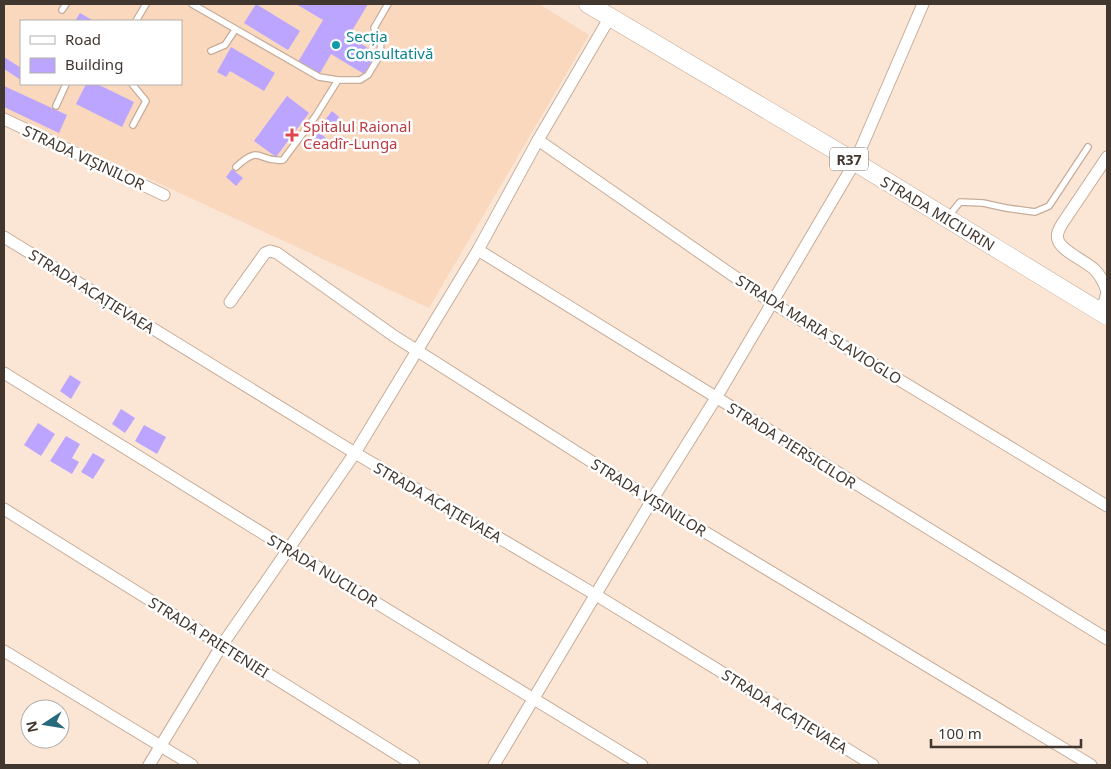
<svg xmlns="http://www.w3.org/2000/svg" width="1111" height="769" font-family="'Noto Sans',sans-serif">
	<rect width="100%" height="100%" fill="#fbe6d5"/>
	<path fill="#f9d8be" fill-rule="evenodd" d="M4,4H539L589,35L429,308L4,112ZM21,21H181V84H21Z"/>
	<g fill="#bca5ff">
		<path d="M256,4L300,31L288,50L244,23Z"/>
		<path d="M296,4H368L349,36L377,54L364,74L331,54L319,75L298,62L323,20Z"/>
		<path d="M80,13L94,21H75Z"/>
		<path d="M231,47L275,73L264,91L230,71L226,77L217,72Z"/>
		<path d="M4,57L21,68V80L4,69Z"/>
		<path d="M86,84H97L134,102L122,127L76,104Z"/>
		<path d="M4,86L67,115L59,133L4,107Z"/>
		<path d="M287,96L309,113L276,157L254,141Z"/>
		<path d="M332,111L339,117L333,126L325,120Z"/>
		<path d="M318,132L326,138L317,150L309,145Z"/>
		<path d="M232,169L243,178L236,186L226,177Z"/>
		<path d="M70,375L81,382L71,399L60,391Z"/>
		<path d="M121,409L135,418L125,433L112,424Z"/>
		<path d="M38,423L55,434L41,456L24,445Z"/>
		<path d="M144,425L166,437L157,454L135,441Z"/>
		<path d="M66,436L80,444L72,458L79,462L72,474L50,461Z"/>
		<path d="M93,453L105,460L93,479L81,472Z"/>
	</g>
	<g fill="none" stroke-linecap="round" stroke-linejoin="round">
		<g stroke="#c6ac99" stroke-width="8">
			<g id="service">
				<path d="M192,4L319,77L338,80"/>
				<path d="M62,10L66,4"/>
				<path d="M136,21L146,4"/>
				<path d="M211,51L225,45L235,30"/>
				<path d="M132,84L146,101L133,125"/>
				<path d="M56,106L66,84"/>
				<path d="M236,167C262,143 257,163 283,160L315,117L338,80H360L368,75L380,55L381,39L374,28L388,4"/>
				<path d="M948,217L960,202L983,203L1006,208L1035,212L1049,206L1088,147"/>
			</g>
		</g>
		<g stroke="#c6ac99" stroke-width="13">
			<g id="minor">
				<path d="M4,119L164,195"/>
				<path d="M538,140L771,302L1107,506"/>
				<path d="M1107,157L1062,224C1059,229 1056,234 1058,240C1061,251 1086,261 1095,270C1101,276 1104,283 1107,291"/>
				<path d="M4,237L355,453L596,595L873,765"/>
				<path d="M478,250L1107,639"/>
				<path d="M230,302L265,253L270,251L277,253L394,336L652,500L1091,765"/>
				<path d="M1098,311L1105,301L1107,292"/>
				<path d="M4,373L288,549L642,765"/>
				<path d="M4,509L414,765"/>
				<path d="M4,651L192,765"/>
				<path d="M149,765L222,645L355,453L478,250L538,140L610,17"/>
				<path d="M494,765L652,500L716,398L855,162L923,4"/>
			</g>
		</g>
		<g stroke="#c6ac99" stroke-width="19">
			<path id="primary" d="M588,4L855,162L1107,316"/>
		</g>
		<use href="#service" stroke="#fff" stroke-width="5.5"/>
		<use href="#minor" stroke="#fff" stroke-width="11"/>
		<use href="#primary" stroke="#fff" stroke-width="18"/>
	</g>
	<circle fill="#0f9aa8" stroke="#fff" stroke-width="2" cx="336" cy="45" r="5"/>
	<path fill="#e0444e" stroke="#fff" stroke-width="2" d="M289.5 127.5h5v5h5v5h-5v5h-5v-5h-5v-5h5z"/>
	<g text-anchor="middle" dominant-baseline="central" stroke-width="5" stroke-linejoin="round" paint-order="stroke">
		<rect fill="#fff" stroke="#7b736d" stroke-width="1" x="830" y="147.5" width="38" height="23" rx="4"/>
		<g font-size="14" font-weight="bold" fill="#42372f">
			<text x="849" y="159">R37</text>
		</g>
		<g font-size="15" fill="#0d838f" stroke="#fff" text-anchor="start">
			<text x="346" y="36">Secția<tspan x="346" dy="17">Consultativă</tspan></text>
		</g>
		<g font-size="15" fill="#be3a42" stroke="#fff" text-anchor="start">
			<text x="303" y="126">Spitalul Raional<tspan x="303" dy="17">Ceadîr-Lunga</tspan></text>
		</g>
		<g font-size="15" fill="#42372f" stroke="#fff">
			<text transform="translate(84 157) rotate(25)">STRADA VIȘINILOR</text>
			<text transform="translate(938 213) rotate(31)">STRADA MICIURIN</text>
			<text transform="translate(92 291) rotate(32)">STRADA ACAȚIEVAEA</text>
			<text transform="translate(819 329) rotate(32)">STRADA MARIA SLAVIOGLO</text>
			<text transform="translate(792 445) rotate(32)">STRADA PIERSICILOR</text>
			<text transform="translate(649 497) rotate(32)">STRADA VIȘINILOR</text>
			<text transform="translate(438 502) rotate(30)">STRADA ACAȚIEVAEA</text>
			<text transform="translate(323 570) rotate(31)">STRADA NUCILOR</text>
			<text transform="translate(209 637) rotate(32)">STRADA PRIETENIEI</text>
			<text transform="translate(785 711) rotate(32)">STRADA ACAȚIEVAEA</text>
		</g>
	</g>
	<rect width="1111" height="769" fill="none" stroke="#42372f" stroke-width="10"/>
	<rect x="20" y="20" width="162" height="65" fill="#ffffff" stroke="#b3afac"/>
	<rect x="30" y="36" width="25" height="8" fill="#ffffff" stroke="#b3afac"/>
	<text x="65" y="45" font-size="15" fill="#42372f">Road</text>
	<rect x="30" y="58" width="25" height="15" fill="#bca5ff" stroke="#b3afac"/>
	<text x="65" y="70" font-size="15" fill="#42372f">Building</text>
	<g transform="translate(45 724) rotate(258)"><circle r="24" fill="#ffffff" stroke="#b3afac"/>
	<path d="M0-4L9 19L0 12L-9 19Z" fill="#286a7c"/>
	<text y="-8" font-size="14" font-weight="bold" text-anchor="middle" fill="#42372f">N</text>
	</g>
	<path d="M931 739v8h150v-8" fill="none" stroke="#42372f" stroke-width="2.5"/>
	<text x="938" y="739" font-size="15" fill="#42372f" stroke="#ffffff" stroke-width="4" paint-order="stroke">100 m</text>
</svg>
